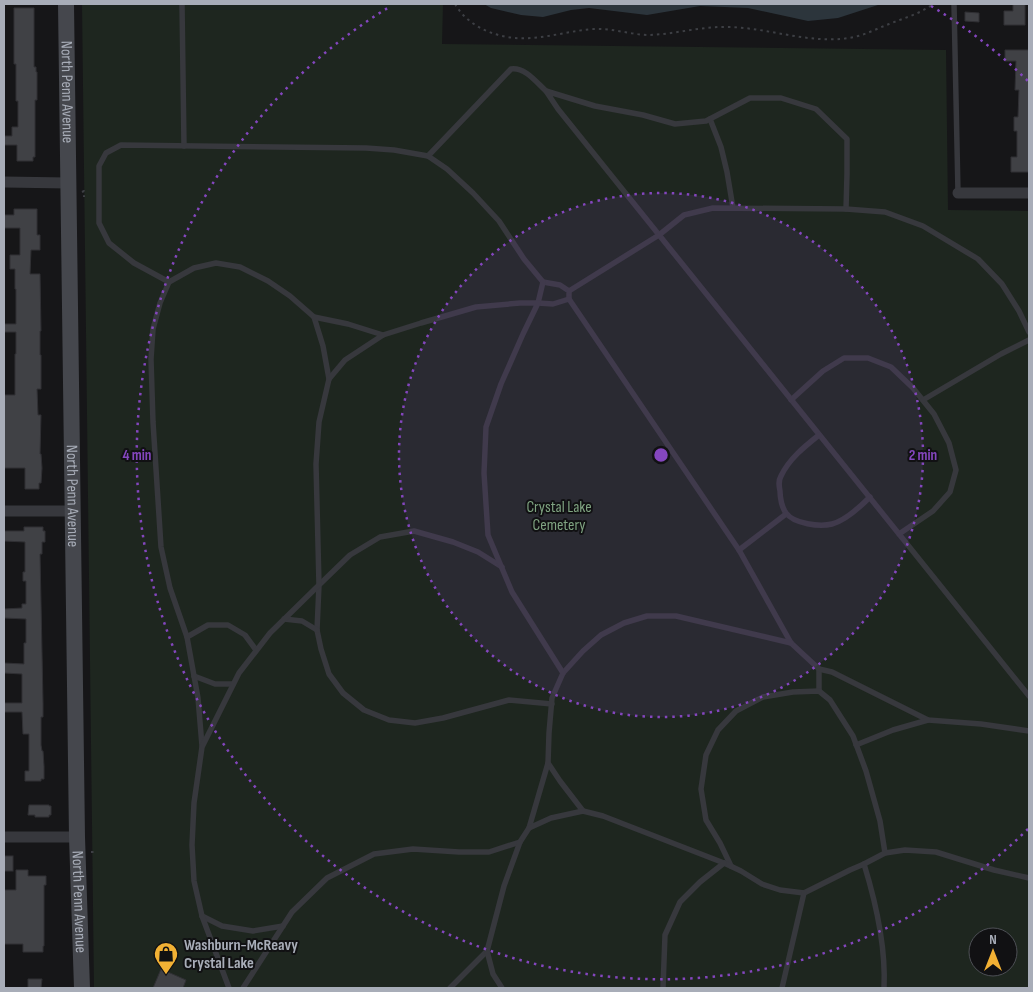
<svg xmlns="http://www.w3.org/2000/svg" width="1033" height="992" font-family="'Sofia Sans Condensed',sans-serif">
	<rect width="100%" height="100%" fill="#161618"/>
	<path fill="#1e261f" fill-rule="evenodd" d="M82,4H443L442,44L946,50L948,210L1029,211V988H94ZM978,937H1008V967H978Z"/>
	<path fill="#2c353c" d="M484,4H881L838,18L808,21L748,8L700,6L647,15L589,8L571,10L543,17L521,15L491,8Z"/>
	<g fill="#404145" stroke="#303034">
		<path d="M1013,4H1025V25H1004V11H1013Z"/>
		<path d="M14,8H34V67H36V72H37V100H35V157H33V161H17V145H4V136H12V127H18V101H16V64H14Z"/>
		<path d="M965,12L979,13V22L965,21Z"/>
		<path d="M1005,50H1029V172H1011V157H1017V131H1014V117H1018L1019,90H1015L1016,61H1005Z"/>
		<path d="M14,209H37V235H40V250H31L30,274H40L41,331H40V355H41V389H37L38,415H41L40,454H41L42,468L41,483H39V489H25V468H4V395H15V354H16V332H4V324H16V289H15V269H10V255H20V228H4V215H14Z"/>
		<path d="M24,527H43V531H45V542H42V554H40L43,703V717H41V745L42,751H43L44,766V779H41V781H25V771H29V734H23L22,712H4V703H22V674L4,673V663L24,664V643H26V619L4,618V609L22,608V604H26V581H23V572H25V542L4,541V531H24Z"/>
		<path d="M29,805H49V806H51V815H49V817H35V815H28Z"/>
		<rect x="4" y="856" width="9" height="15"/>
		<path d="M16,870H28V876H46V885H44V946H43V952H23V944H4V890H16Z"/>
		<path d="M161,969L186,980L183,988H153Z"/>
		<path d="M28,979H42L41,988H28Z"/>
	</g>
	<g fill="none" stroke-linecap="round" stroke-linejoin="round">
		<g stroke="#3d3f44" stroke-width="2" stroke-dasharray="2.5 4" stroke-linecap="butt">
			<path d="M455,4C466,23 486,33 507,37C537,42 564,31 594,29C613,28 631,35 650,35C676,34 702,26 729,27C770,28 808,44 849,38C863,36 876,29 889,24C904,18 920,14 933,4"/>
			<path d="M82,192L84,191V197"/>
			<path d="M91,852H94V849"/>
		</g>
		<g stroke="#37383d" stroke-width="5.5">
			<path d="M182,4L184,146"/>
			<path d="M954,4L958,193"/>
			<path d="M710,119L721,147L727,172L733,208"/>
			<path d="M428,156L511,69C525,67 536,82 546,91"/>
			<path d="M846,209L847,174V139L816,109L781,98H750L706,121L675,124L643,115L595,106L546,91L558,109L1029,696"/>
			<path d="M169,282L134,263L109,243L99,223V166L106,153L121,145L366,148L394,150L428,156L447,169L473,193L499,221L524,259L543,282L560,285L569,291V299"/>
			<path d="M543,282L538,303L553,304L569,299L739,550L791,643L819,669V691"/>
			<path d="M569,291L659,235L684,215L713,208L846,209L885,212L923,226L978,259L1002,284L1019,311L1029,332"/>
			<path d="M314,317L323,346L329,379"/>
			<path d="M791,400L823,371L844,358H868L891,367L913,388L934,414L949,443L956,470L950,492L933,511L899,534"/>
			<path d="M923,400L1001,354L1029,340"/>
			<path d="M819,435C804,447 789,459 781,476C778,481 779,486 780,491C780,498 782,508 786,513C794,524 820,527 832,524C844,521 861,506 870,497"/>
			<path d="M739,550L786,514"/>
			<path d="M502,567L478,552L453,542L414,531L380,537L350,555L319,585L317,630L321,649L329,674L343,693L364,710L389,720L415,723L443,718L509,700L552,704"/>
			<path d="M284,619L302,621L317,630"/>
			<path d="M187,637L208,625H228L245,635L256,650"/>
			<path d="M819,669L832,672L928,720L981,724L1029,731"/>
			<path d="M194,676L215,684H233"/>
			<path d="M856,745L893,730L928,720"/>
			<path d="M202,746L198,698L187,637L170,588L161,547L153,422L151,359L153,329L160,303L169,282L194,268L216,263L240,267L268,281L290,296L314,317L348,324L383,335"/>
			<path d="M548,763L560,781L583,811"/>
			<path d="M529,828L548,763L549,733L552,698L563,673L583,651L601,635L624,623L647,616H676L791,643"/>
			<path d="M864,864C876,903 886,948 884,988"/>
			<path d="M731,866L720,843L706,820L701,789L706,755L718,730L736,711L763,697L793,692L819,691L830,700L853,736L866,771L880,821L885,853"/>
			<path d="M202,916L222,926L253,931L283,926"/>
			<path d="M229,988L202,916L194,881L192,845L194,803L202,747L239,673L270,633L319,585L316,464L319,422L329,379L345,360L383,335L421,323L476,307L520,303H538L523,334L501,384L486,427L484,473L488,535L512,592L563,673"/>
			<path d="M243,988L292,912L327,878L374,854L413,849L459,852H489L520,842L529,828L551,818L583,811L603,816L724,863L741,871L762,884L780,890L804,893L850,870L864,864L885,853L905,850L936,852L994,870L1029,878"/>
			<path d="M450,988L487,951"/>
			<path d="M502,988L493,974L487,951L504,886L520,842"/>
			<path d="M663,988L665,935L680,902L700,882L724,863"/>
			<path d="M782,988L804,893"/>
		</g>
		<g stroke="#37383d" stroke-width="11">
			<path d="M4,182L68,183"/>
			<path d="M958,193H1029"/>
			<path d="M4,511H73"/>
			<path d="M4,837H77"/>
		</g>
		<path stroke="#45474d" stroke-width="16" id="s1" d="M66,4L77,837L82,988"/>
	</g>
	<circle cx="661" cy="455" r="262" fill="#8446be" fill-opacity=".12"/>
	<g fill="none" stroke="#8446be" stroke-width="2.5" stroke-dasharray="2.5 5">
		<circle cx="661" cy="455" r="262"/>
		<path d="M1028 829A524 524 0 1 1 391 6M931 6A524 524 0 0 1 1028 81"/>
	</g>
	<defs>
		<g id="shop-pin" transform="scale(1.25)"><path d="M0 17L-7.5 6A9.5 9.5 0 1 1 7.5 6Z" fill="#f2b134" stroke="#111113"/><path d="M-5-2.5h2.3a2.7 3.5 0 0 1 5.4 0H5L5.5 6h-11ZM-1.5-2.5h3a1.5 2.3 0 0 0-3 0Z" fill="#111"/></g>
	</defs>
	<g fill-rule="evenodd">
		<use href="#shop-pin" x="166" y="954"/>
	</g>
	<g text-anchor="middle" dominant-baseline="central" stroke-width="4" stroke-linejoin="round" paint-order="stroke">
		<g font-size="16" fill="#a8adb8" stroke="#111113">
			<text stroke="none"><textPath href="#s1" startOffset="88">North Penn Avenue</textPath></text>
			<text stroke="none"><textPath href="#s1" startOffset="492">North Penn Avenue</textPath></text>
			<text stroke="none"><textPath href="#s1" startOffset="898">North Penn Avenue</textPath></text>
		</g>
		<g font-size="16" fill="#7fa381" stroke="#111113">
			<text x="559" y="507">Crystal Lake<tspan x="559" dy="18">Cemetery</tspan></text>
		</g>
		<g font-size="16" font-weight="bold" fill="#a8adb8" stroke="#111113" text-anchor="start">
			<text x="184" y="945">Washburn-McReavy<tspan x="184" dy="18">Crystal Lake</tspan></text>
		</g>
	</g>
	<circle cx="661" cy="455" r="8" fill="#8446be" stroke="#111113" stroke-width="2.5"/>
	<g font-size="15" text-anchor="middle" font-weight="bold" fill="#8446be" stroke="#111113" stroke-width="4" stroke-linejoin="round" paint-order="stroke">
		<text x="923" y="460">2 min</text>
		<text x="137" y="460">4 min</text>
	</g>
	<rect width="1033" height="992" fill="none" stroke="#a8adb8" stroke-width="10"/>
	<g transform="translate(993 952)"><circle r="24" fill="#111113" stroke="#4d4f55"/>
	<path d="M0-4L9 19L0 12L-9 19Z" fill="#f2b134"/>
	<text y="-8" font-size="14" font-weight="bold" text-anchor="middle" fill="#a8adb8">N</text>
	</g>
</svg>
